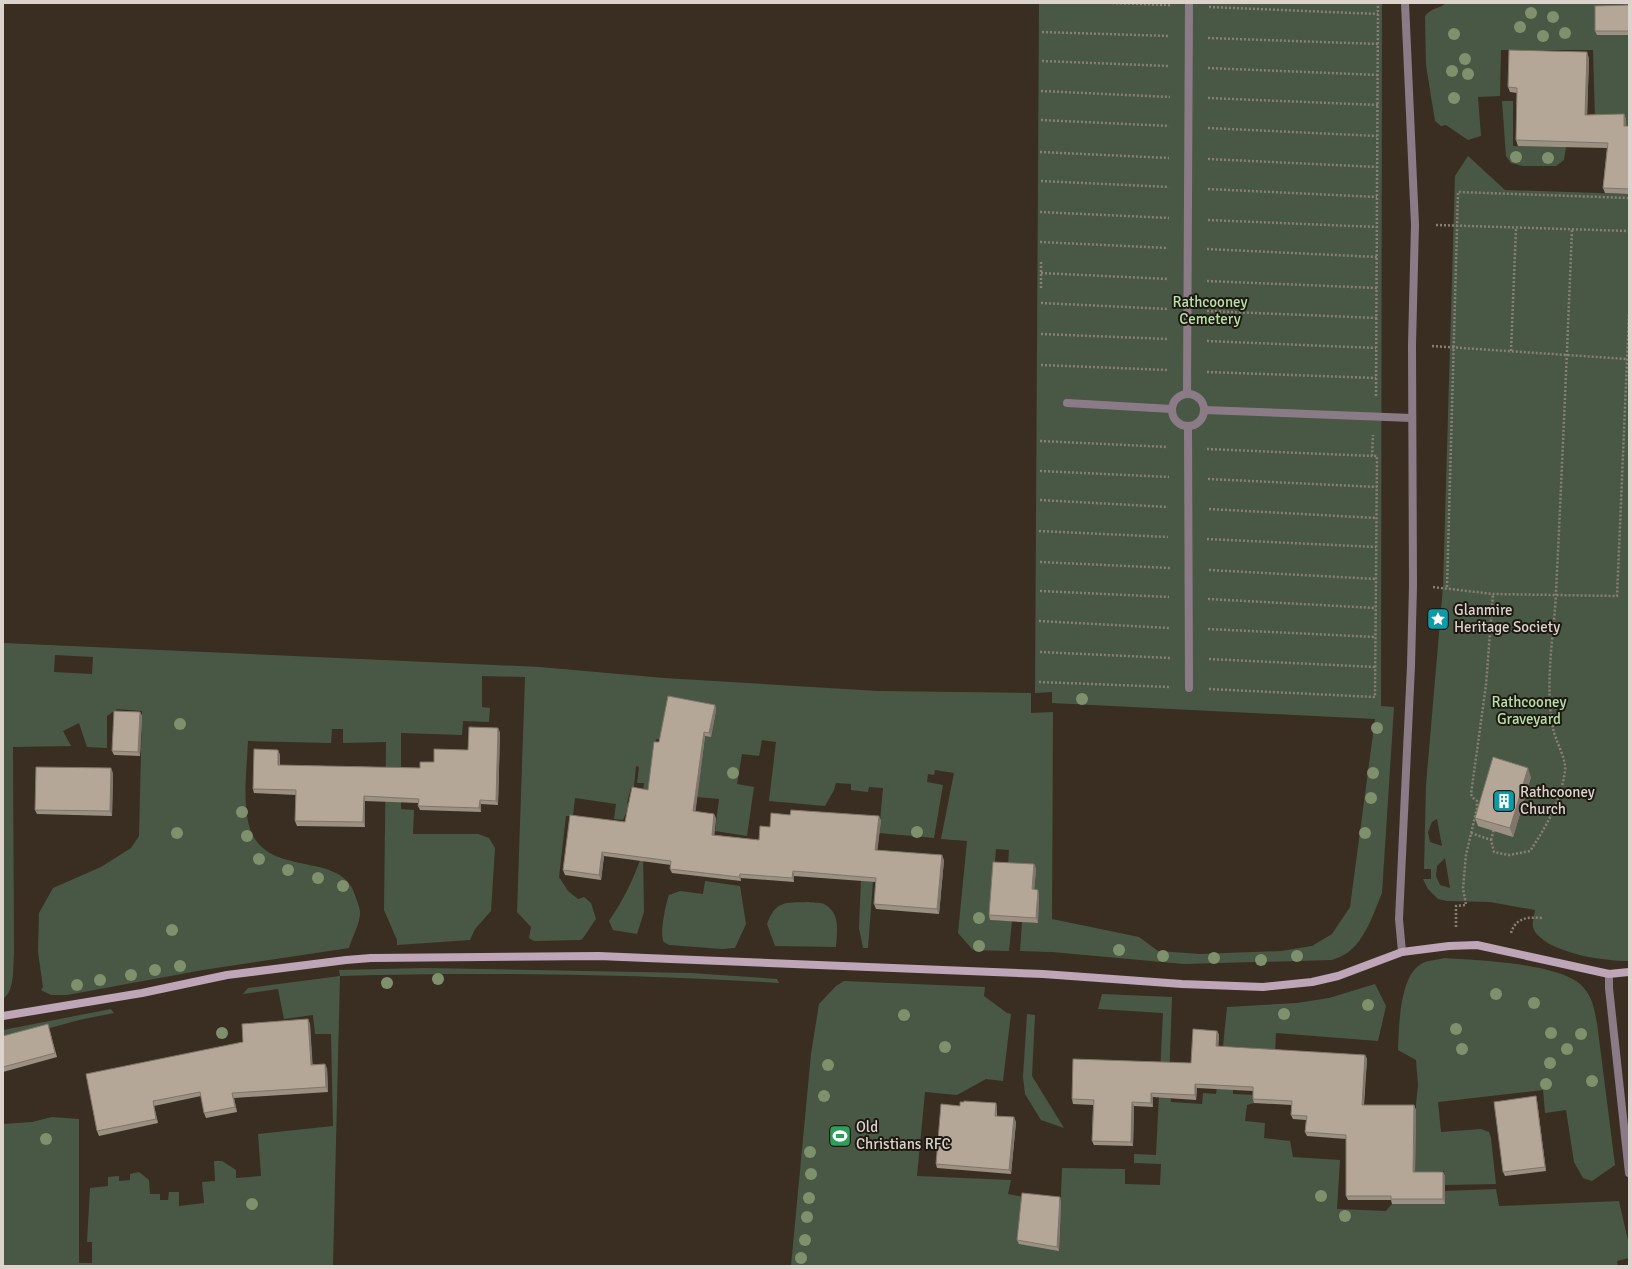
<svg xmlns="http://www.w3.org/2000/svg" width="1632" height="1269" font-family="Signika,sans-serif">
	<rect width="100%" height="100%" fill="#3a2e22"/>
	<g fill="#495844" fill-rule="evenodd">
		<path d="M1039,3H1382L1381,706L1394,707L1382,893C1374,912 1365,941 1347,953C1343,956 1337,958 1332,960L1184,964L1052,952L1020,951L1022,922L1038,923L1039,894L1008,867L1009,850L996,849L990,920L1012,921L1009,951L973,950L958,933L967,841L941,839L954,773L935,770L934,775L928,774L927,782L943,785L934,838L879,833L883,788L869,787L868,792L851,790V784L836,783L834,790L825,806L769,801L776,742L762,740L759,756L742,754L737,784L754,787L747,836L715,831L719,799L697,797L703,747L656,739L651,791L643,790L644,783H637L639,767L636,766L634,787H631L627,803L630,804L623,820L614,819L616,804L575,798L573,816H566L559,877L568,891L578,899L584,897L591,903L596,919C591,925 585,937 581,940L534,941L529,938L531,927L517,912L525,677L482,676V707L490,708L489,722L463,721L462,735L401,733V809L414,810L413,834H478L489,838L495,848L491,911L475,929L470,940L397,945V940L384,910L386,742L343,743V729H332L331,743L248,741C247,768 240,817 255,839C279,876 345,852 356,898C358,903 360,909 360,913C360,924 352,937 349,948L203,970L67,995H51L41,990L43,987L38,952L39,913L53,888L101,867L131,848L139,836L142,711L117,709L107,716V748L87,747L79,723L63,731L71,746L13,747L14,953C13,966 15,991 3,999V643L540,667L664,678L878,691L1031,693V713L1053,712L1052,919L1139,937L1158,951L1200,954L1281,951L1312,946L1332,934L1350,907L1375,719L1052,703V692L1035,693ZM55,655L93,657L92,674L54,672Z"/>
		<path d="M1446,3H1629V126L1595,120L1593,50H1501L1500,96L1478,97L1481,136L1468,140L1446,125L1441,126L1435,121L1426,65L1425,16C1434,6 1438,10 1446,3Z"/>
		<path d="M1502,101H1513V146L1566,147L1564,160L1556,166H1523L1511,163L1506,156Z"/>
		<path d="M1468,156L1505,190L1629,194V961C1604,961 1553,954 1536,933C1530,926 1534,918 1535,910L1490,902L1447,901L1438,899L1428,889L1423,879H1431V869H1424L1426,785L1443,587L1455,176ZM1437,819L1442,846L1430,842L1428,832L1432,822ZM1445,858L1450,888L1440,885L1436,876L1437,866Z"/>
		<path d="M643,851L644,912L637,934L613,930L609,921C624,899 635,877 643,851Z"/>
		<path d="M861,879L873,881L868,948H863L859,928Z"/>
		<path d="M705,881L740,886L746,924L735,948L722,949L669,945C669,945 664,942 664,942C659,935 666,903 669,895L680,891L703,894Z"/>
		<path d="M808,902C812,903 820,902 824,904C841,913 837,932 836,947L775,946L767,924C776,900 785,903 808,902Z"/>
		<path d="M1444,958C1475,960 1563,963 1583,987C1593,998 1594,1009 1597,1023L1615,1165L1592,1181L1583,1178L1574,1162L1566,1110L1545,1113L1543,1090L1438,1102L1441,1132L1481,1129L1489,1132L1491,1138L1496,1184L1445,1185L1444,1171L1415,1175L1416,1104L1418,1085L1416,1060L1398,1050C1399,1028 1399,974 1423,963C1429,960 1437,960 1444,958Z"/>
		<path d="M425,968L691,973L777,979L779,983C633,974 486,972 340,976L333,1266H3V1124L32,1122L52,1117L79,1119V1263H92V1242H87L90,1188L108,1186V1177L119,1176V1181L130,1180V1174L139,1172L149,1180L150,1194H160V1200H168L169,1192H179V1206L204,1203L202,1182L215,1181L214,1161H222L236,1170V1178L261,1176L258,1134L333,1126L331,1034H315L313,1015L284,1019L278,989L243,994L248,988L340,976L339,970Z"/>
		<path d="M844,981L985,987L984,996L1007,1013L1011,1014L1003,1081L986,1079L957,1095L925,1092L917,1176L1011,1180L1008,1194L1024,1197L1059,1251L1062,1168L1125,1169V1184L1160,1185L1161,1164L1134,1163V1154L1156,1155L1163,1013L1098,1009L1102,994L1172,997L1169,1083L1171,1102L1202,1104L1203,1093L1216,1094L1217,1086L1233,1088V1094L1255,1095L1254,1103L1247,1105L1245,1121L1265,1123L1264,1138L1290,1141L1293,1157L1340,1160L1337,1209L1386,1211L1392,1204L1445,1191L1496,1189L1499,1206L1619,1201L1629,1245V1258L1617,1261L1618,1266H791L811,1054L819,1004L836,986Z"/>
		<path d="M1375,984L1386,1006L1378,1041L1276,1033L1275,1053L1253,1048L1223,1046L1227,1007L1297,1003L1329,998Z"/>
		<path d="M111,1009L114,1013L79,1020L3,1041V1030Z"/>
		<path d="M1027,1014L1035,1015L1032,1076L1064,1128L1041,1120L1025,1094L1023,1077Z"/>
	</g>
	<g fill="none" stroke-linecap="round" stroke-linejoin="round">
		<g stroke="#897f75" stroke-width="2.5" stroke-dasharray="2 2" stroke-linecap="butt">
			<path d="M1112,3L1170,5"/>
			<path d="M1209,7L1378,14"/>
			<path d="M1042,32L1169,36"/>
			<path d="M1208,38L1378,44"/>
			<path d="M1042,61L1169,66"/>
			<path d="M1208,68L1378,75"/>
			<path d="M1041,91L1170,97"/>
			<path d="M1208,98L1378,105"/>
			<path d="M1041,120L1169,126"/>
			<path d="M1208,128L1377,136"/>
			<path d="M1040,152L1169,158"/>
			<path d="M1208,159L1377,167"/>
			<path d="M1041,181L1169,187"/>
			<path d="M1208,189L1377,197"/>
			<path d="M1040,212L1169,218"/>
			<path d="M1208,220L1377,227"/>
			<path d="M1436,225L1629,231"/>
			<path d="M1040,242L1168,248"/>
			<path d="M1207,249L1377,257"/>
			<path d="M1041,273L1168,279"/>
			<path d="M1207,281L1377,288"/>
			<path d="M1041,288V260"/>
			<path d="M1041,303L1168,309"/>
			<path d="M1207,311L1377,318"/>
			<path d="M1041,334L1168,339"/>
			<path d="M1207,341L1376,348"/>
			<path d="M1432,346L1627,359"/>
			<path d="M1511,351L1516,228"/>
			<path d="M1041,365L1168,370"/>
			<path d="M1207,372L1376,378"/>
			<path d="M1376,396L1378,3"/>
			<path d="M1040,441L1168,447"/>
			<path d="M1207,449L1372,456"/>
			<path d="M1040,471L1169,477"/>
			<path d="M1208,479L1377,487"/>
			<path d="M1040,500L1168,507"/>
			<path d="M1209,509L1376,518"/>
			<path d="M1039,531L1168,537"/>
			<path d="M1207,539L1376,547"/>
			<path d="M1040,562L1170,568"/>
			<path d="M1209,570L1376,579"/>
			<path d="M1433,587L1493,594L1617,596L1629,314"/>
			<path d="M1447,587L1458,192L1629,198"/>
			<path d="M1040,591L1169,597"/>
			<path d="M1208,599L1376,608"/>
			<path d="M1039,621L1169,628"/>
			<path d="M1208,629L1376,637"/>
			<path d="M1040,652L1170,658"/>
			<path d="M1209,659L1375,667"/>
			<path d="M1039,682L1170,687"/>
			<path d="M1209,689L1375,697L1377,456H1372L1373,435"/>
			<path d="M1471,833L1491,840L1494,852L1509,855L1530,851C1546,827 1561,801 1565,771C1567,760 1555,740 1553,728C1549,708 1549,688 1550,668C1551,643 1555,617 1556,592C1562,471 1567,351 1572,230"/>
			<path d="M1491,840L1494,829"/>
			<path d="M1456,927V906L1466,905L1463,888L1466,855L1477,808V801L1472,797L1471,794L1486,685L1493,594"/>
			<path d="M1511,933C1516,917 1528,917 1542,918"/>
		</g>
		<g stroke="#8b7b87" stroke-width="8">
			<path d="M1187,394L1189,3"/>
			<circle cx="1188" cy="410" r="16"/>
			<path d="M1067,403L1172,409"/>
			<path d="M1204,410L1412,418"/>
			<path d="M1188,427L1189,688"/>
		</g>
		<g stroke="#8b7b87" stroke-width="8">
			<path d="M1402,952L1399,919L1411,666L1413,586L1412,345L1415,225L1405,3"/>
			<path d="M1609,974V988L1629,1173"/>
		</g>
		<path stroke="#bea5b8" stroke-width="8" d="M3,1016L142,993L227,975L346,960L371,958L599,956L646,958L1043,974L1182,984L1263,987L1312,982L1338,976L1402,952L1449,946L1477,945L1609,974L1629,972"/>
	</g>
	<g fill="#7f906c">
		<circle cx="1531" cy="13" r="6"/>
		<circle cx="1553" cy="17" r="6"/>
		<circle cx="1520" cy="27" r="6"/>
		<circle cx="1565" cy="33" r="6"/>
		<circle cx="1454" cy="34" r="6"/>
		<circle cx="1543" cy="36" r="6"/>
		<circle cx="1465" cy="59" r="6"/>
		<circle cx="1452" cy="71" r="6"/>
		<circle cx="1468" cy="74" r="6"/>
		<circle cx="1454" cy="98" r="6"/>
		<circle cx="1516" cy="157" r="6"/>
		<circle cx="1548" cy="158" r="6"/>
		<circle cx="1082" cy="699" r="6"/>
		<circle cx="180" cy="724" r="6"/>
		<circle cx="1377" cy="728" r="6"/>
		<circle cx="733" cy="773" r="6"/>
		<circle cx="1373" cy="773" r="6"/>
		<circle cx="1371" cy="798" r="6"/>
		<circle cx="242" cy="812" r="6"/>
		<circle cx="917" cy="832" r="6"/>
		<circle cx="177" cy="833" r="6"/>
		<circle cx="1365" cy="833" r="6"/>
		<circle cx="247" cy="836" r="6"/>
		<circle cx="259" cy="859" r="6"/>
		<circle cx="288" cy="870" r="6"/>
		<circle cx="318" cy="878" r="6"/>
		<circle cx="343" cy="886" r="6"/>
		<circle cx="979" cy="918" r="6"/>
		<circle cx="172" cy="930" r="6"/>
		<circle cx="979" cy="946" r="6"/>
		<circle cx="1119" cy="950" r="6"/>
		<circle cx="1163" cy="956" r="6"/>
		<circle cx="1297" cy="956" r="6"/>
		<circle cx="1214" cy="958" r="6"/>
		<circle cx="1261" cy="960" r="6"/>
		<circle cx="180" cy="966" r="6"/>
		<circle cx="155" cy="970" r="6"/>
		<circle cx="131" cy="975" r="6"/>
		<circle cx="438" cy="979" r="6"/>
		<circle cx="100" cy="980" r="6"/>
		<circle cx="387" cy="983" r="6"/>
		<circle cx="77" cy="985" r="6"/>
		<circle cx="1496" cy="994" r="6"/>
		<circle cx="1534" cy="1003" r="6"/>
		<circle cx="1368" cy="1005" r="6"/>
		<circle cx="1284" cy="1014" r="6"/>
		<circle cx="904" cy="1015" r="6"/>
		<circle cx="1456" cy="1029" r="6"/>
		<circle cx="222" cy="1033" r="6"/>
		<circle cx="1551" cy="1033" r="6"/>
		<circle cx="1581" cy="1034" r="6"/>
		<circle cx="945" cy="1047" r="6"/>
		<circle cx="1462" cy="1049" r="6"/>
		<circle cx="1567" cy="1049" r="6"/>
		<circle cx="1550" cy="1063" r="6"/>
		<circle cx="828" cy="1065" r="6"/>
		<circle cx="1592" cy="1081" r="6"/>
		<circle cx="1546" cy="1084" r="6"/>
		<circle cx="824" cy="1096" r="6"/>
		<circle cx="46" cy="1139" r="6"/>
		<circle cx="810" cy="1152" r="6"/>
		<circle cx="811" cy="1174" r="6"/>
		<circle cx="1321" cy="1196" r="6"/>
		<circle cx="809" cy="1198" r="6"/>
		<circle cx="252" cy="1204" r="6"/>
		<circle cx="1345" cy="1216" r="6"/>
		<circle cx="807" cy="1217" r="6"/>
		<circle cx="805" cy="1240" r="6"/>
		<circle cx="801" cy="1258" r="6"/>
	</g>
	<g fill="#9c9083">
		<path d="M1629,5V35H1597L1595,31Z"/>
		<path d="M1589,58L1587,115L1624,114L1626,119V126H1629V194L1605,193L1603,188L1607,148L1518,146L1516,140L1517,93L1510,92L1508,87Z"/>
		<path d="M715,705L716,710L711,737L705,736L695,812L716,818L714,835L759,840L770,827L790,815L881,820L877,850L944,860L939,914L876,909L874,904L876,882L794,876V882L741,878V881L672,873L670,869L671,865L604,856L601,880L565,875L563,870L625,822L648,790L659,742Z"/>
		<path d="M140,712L142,716L140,756L114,755L112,751Z"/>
		<path d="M500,732L498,805L481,804V812L420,810L418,806V803L365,801V827L297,826L295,821L296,795L254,793L253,789L278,750L280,755V765L420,768L468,750Z"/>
		<path d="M113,773L112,816L37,814L35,810Z"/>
		<path d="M1531,777L1513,837L1478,826L1475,818Z"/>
		<path d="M1034,864L1036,869L1034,889L1039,894L1038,923L990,920L989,915Z"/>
		<path d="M308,1019L310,1024L312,1064L327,1068L328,1092L234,1098L237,1112L206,1118L204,1113L201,1096L154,1106L158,1123L99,1136L97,1131Z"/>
		<path d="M49,1028L57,1057L3,1072V1036Z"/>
		<path d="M1217,1031L1219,1035L1218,1047L1365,1055L1367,1059L1364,1105H1414L1416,1110L1415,1172H1443L1445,1176V1204H1392L1391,1200H1348L1346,1196V1139L1307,1136L1305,1132L1306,1120L1293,1119L1291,1115L1292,1105L1254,1103L1253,1099V1091L1197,1088L1196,1100L1153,1097V1107L1134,1106L1133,1146L1094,1145L1092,1141L1093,1105L1073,1104L1072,1099L1191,1063Z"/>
		<path d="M1536,1096L1537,1101L1546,1171L1505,1176L1503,1172Z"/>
		<path d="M964,1102L996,1103L997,1108V1116L1016,1122L1011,1174L937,1168L936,1164L960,1106Z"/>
		<path d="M1061,1201L1059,1251L1019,1244L1017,1240Z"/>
	</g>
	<g fill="#7f756a">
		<path d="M1587,52L1589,58L1587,120L1585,115Z"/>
		<path d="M1624,114L1626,119V132L1624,126Z"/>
		<path d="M715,705L716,710L711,737L709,733Z"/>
		<path d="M140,712L142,716L140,756L138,752Z"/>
		<path d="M498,728L500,732L498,805L496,801Z"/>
		<path d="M704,732L705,736L695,816L693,811Z"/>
		<path d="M278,750L280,755L279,769L278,765Z"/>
		<path d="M111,768L113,773L112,816L110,811Z"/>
		<path d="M1528,768L1531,777L1513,837L1510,828Z"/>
		<path d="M364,796L365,801V827L363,822Z"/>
		<path d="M480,800L481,804V812L479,808Z"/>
		<path d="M714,814L716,818L714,839L712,835Z"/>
		<path d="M879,816L881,820L877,854L875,850Z"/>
		<path d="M602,852L604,856L601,880L599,875Z"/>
		<path d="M942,855L944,860L939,914L937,909Z"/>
		<path d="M1034,864L1036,869L1034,894L1032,889Z"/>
		<path d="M793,871L794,876V882L792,878Z"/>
		<path d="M740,874L741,878V881L739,877Z"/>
		<path d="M1038,890L1039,894L1038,923L1036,918Z"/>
		<path d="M308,1019L310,1024L313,1069L311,1065Z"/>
		<path d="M1217,1031L1219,1035L1218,1051L1216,1046Z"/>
		<path d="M1365,1055L1367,1059L1363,1109L1362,1105Z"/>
		<path d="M325,1064L327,1068L328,1092L326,1087Z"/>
		<path d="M1195,1084L1197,1088L1196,1100L1195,1095Z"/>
		<path d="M232,1093L234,1098L237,1112L235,1107Z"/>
		<path d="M1151,1093L1153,1097V1107L1151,1103Z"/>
		<path d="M1536,1096L1537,1101L1546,1171L1545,1167Z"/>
		<path d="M153,1101L154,1106L158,1123L156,1119Z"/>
		<path d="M1132,1102L1134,1106L1133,1146L1131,1142Z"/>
		<path d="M996,1103L997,1108L996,1120L995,1116Z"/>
		<path d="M1414,1105L1416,1110L1415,1177L1413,1172Z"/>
		<path d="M1014,1117L1016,1122L1011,1174L1009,1170Z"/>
		<path d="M1443,1172L1445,1176V1204L1443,1199Z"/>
		<path d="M1060,1197L1061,1201L1059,1251L1057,1247Z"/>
	</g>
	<g fill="#b5a798" stroke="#7f756a">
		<path d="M1629,5V31H1595V6Z"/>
		<path d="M1509,50L1587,52L1585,115L1624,114V126H1629V189L1603,188L1608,143L1516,140L1517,88L1508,87Z"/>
		<path d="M668,696L715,705L709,733L704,732L693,811L714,814L712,835L759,840L760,826L770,827L771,813L790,815L791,810L879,816L875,850L942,855L937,909L874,904L876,878L793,871L792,878L740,874L739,877L670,869L671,861L602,852L599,875L563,870L570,815L625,822L632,787L648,790L654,742H659Z"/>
		<path d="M114,711L140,712L138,752L112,751Z"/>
		<path d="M469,727L498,728L496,801L480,800L479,808L418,806L419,799L364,796L363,822L295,821L296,790L253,789L254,749L278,750V765L420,768V762H434V749L468,750Z"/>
		<path d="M1493,757L1528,768L1510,828L1475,818Z"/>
		<path d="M36,767L111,768L110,811L35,810Z"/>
		<path d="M993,862L1034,864L1032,889L1038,890L1036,918L989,915Z"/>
		<path d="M308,1019L311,1065L325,1064L326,1087L232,1093L235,1107L204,1113L200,1092L153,1101L156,1119L97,1131L86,1074L243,1042L242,1024Z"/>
		<path d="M48,1024L55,1053L3,1067V1036Z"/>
		<path d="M1193,1029L1217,1031L1216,1046L1365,1055L1362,1105H1414L1413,1172H1443V1199H1391V1196H1346V1135L1305,1132L1307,1116L1291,1115L1292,1101L1253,1099V1087L1195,1084V1095L1151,1093V1103L1132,1102L1131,1142L1092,1141L1094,1100L1072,1099L1073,1059L1191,1063Z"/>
		<path d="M1536,1096L1545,1167L1503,1172L1494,1102Z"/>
		<path d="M964,1101L996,1103L995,1116L1014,1117L1009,1170L936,1164L941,1104L960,1106V1102H964Z"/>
		<path d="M1022,1193L1060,1197L1057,1247L1017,1240Z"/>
	</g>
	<defs>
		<g id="sight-square" transform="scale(1.15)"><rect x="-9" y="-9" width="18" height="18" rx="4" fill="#0f9aa8" stroke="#1d1812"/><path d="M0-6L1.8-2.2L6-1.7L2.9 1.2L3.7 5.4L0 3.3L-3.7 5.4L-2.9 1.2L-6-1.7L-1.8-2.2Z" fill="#fff"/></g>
		<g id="building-square" transform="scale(1.15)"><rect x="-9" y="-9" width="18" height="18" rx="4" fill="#0f9aa8" stroke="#1d1812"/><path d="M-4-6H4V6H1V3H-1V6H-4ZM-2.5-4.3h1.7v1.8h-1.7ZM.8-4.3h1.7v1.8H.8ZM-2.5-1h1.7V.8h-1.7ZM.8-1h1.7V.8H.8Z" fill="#fff"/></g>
		<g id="stadium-square" transform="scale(1.15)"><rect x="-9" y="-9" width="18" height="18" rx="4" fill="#2e9e5b" stroke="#1d1812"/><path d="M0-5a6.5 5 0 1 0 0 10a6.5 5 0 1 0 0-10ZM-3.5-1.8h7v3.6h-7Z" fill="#fff"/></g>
	</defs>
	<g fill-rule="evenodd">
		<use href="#sight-square" x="1438" y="619"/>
		<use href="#building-square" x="1504" y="801"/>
		<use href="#stadium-square" x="840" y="1136"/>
	</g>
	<g text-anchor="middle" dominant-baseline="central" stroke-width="4" stroke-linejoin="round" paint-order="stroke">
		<g font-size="15" fill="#b7e1a9" stroke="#1d1812">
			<text x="1210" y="302">Rathcooney<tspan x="1210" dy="17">Cemetery</tspan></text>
			<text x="1529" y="702">Rathcooney<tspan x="1529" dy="17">Graveyard</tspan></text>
		</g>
		<g font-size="15" fill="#dcd4cc" stroke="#1d1812" text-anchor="start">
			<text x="1454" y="610">Glanmire<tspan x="1454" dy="17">Heritage Society</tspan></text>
			<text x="1520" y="792">Rathcooney<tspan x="1520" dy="17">Church</tspan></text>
			<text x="856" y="1127">Old<tspan x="856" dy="17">Christians RFC</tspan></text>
		</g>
	</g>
	<rect width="1632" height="1269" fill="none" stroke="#dcd4cc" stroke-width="8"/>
</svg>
